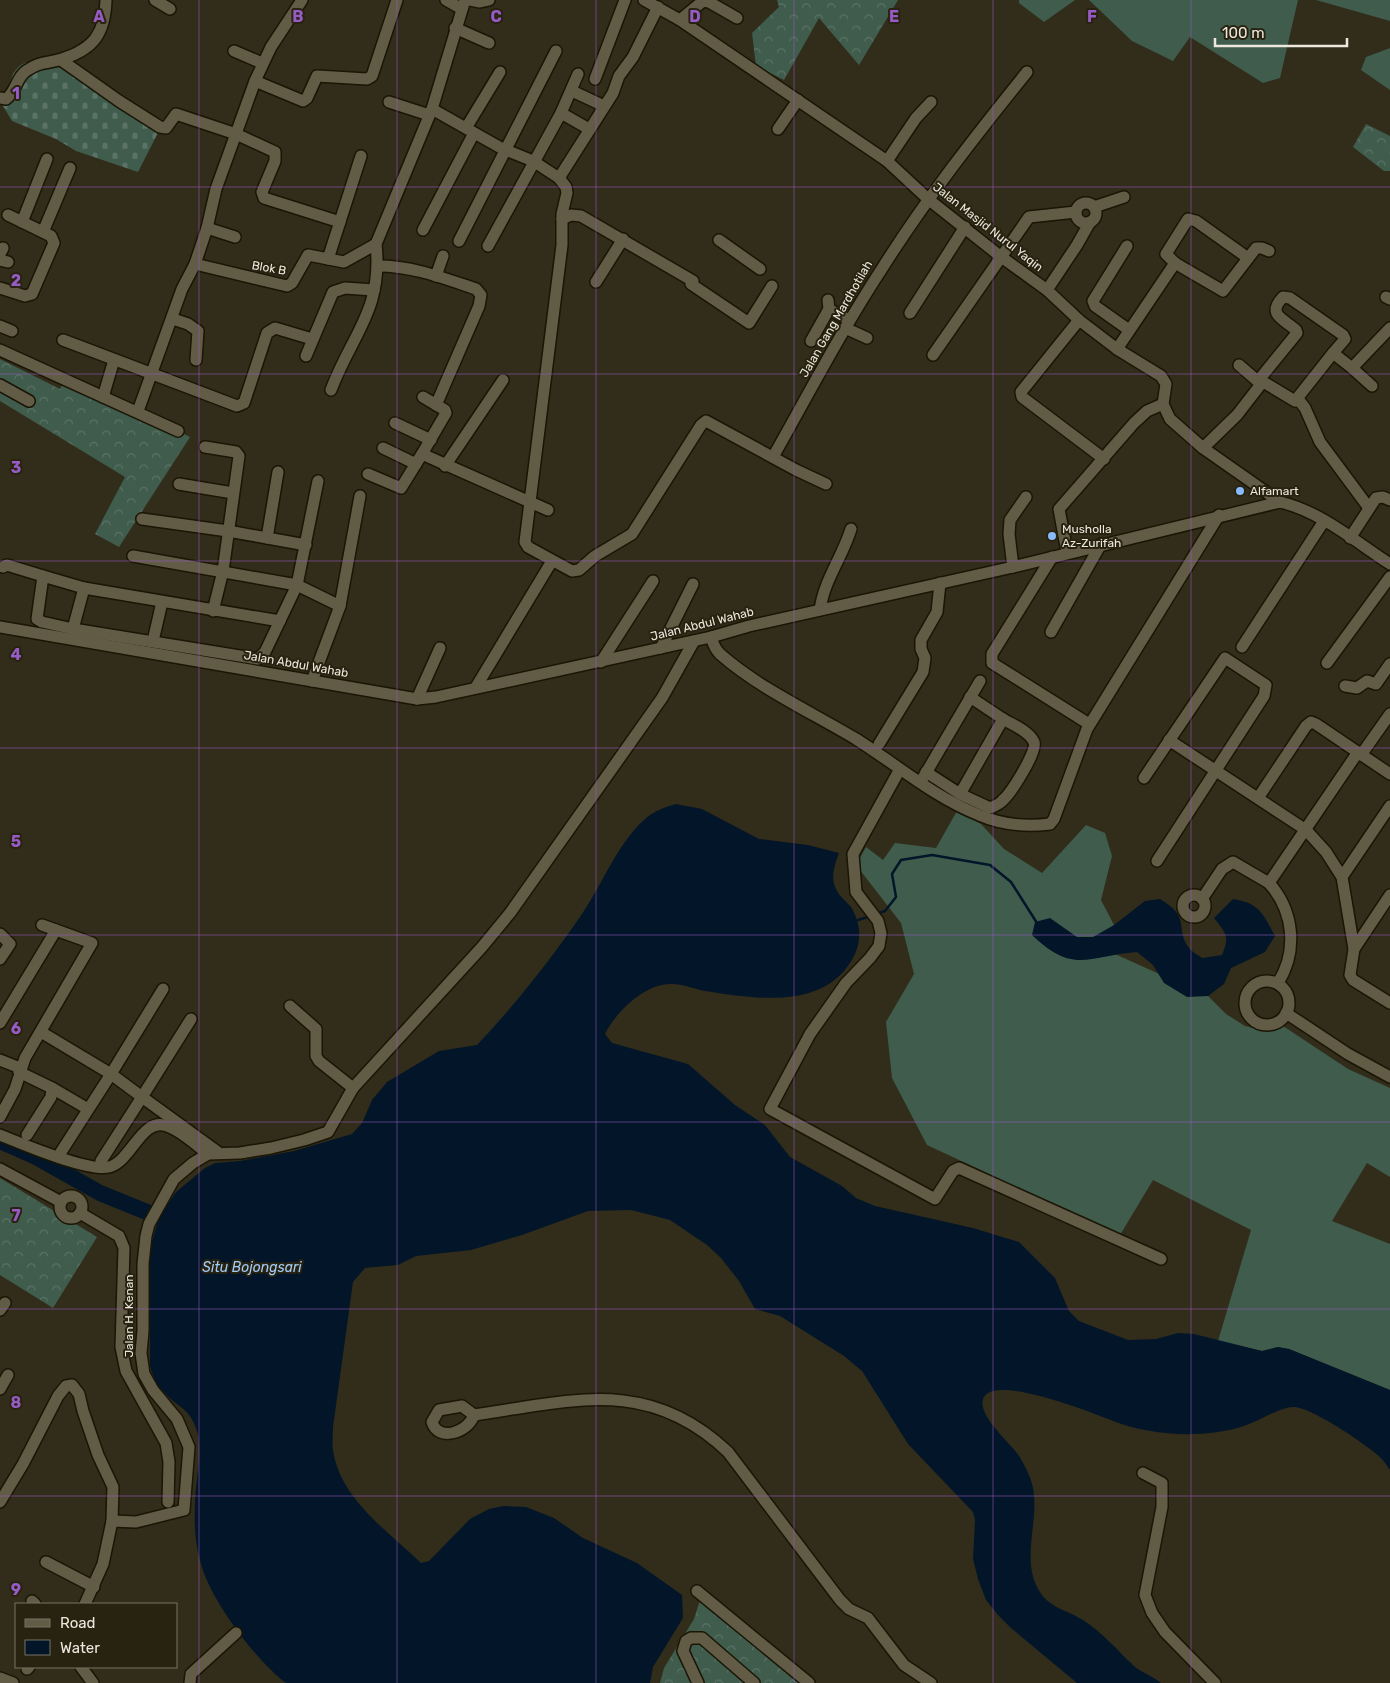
<svg xmlns="http://www.w3.org/2000/svg" width="1390" height="1683" font-family="Rubik,sans-serif">
	<defs>
		<pattern id="forest-crowns" width="20" height="18" patternUnits="userSpaceOnUse" patternTransform="scale(1.25)"><rect width="20" height="18" fill="#3f5c4d"/><path d="M2 6a3 3 0 1 1 6 0M12 15a3 3 0 1 1 6 0" fill="none" stroke="#5b7366"/></pattern>
		<pattern id="cemetery-stones" width="16" height="16" patternUnits="userSpaceOnUse" patternTransform="scale(1.25)"><rect width="16" height="16" fill="#3f5c4d"/><path d="M2 7V4a2 2 0 0 1 4 0v3zM10 15v-3a2 2 0 0 1 4 0v3z" fill="#5b7366"/></pattern>
	</defs>
	<rect width="100%" height="100%" fill="#322d1a"/>
	<g fill="#3f5c4d">
		<path d="M1019,0H1075L1044,22L1019,3Z"/>
		<path d="M1089,0H1298L1280,78L1263,83L1190,37L1173,61L1132,41Z"/>
		<path d="M1316,0H1390V21Z"/>
		<path d="M1390,48V90L1361,70L1366,57Z"/>
		<path d="M957,811L981,824L1004,849L1042,873L1086,825L1105,833L1112,856L1101,900L1114,925L1115,954L1208,996L1226,1014L1245,1026L1265,1031L1283,1026L1348,1069L1390,1088V1177L1367,1163L1332,1221L1390,1244V1390L1289,1349L1278,1347L1262,1351L1218,1341L1251,1230L1153,1180L1120,1235L927,1145L892,1078L886,1022L914,974L901,923L856,865L866,847L883,860L895,843L936,848Z"/>
	</g>
	<g fill="url(#forest-crowns)">
		<path d="M777,0H898L859,65L819,18L784,80L756,66L752,33L779,7Z"/>
		<path d="M1366,124L1390,136V171H1384L1353,147Z"/>
		<path d="M0,359L60,389L66,378L190,437L119,547L95,534L125,477L0,401Z"/>
		<path d="M0,1178L97,1237L53,1308L0,1275Z"/>
		<path d="M700,1600L801,1683H660L664,1668L694,1619Z"/>
	</g>
	<path fill="url(#cemetery-stones)" d="M54,59L87,82L164,121L138,172L76,151L56,139L12,121L3,106C14,69 11,60 54,59Z"/>
	<g fill="#031629">
		<path d="M676,804L702,809L759,839L808,845L839,853C835,864 830,877 836,889C839,896 846,901 851,907C860,921 862,938 855,954C828,1011 756,999 705,991C694,989 683,984 672,984C645,983 616,1012 605,1034L612,1043L688,1064L735,1105L765,1125L790,1157L842,1186L856,1198L875,1206L973,1228L1019,1242L1055,1278L1069,1311L1079,1321L1128,1340L1156,1339L1178,1333L1194,1334L1262,1351L1278,1347L1289,1349L1390,1390V1470C1387,1466 1384,1461 1380,1457C1367,1445 1310,1406 1293,1407C1277,1408 1260,1421 1244,1426C1204,1439 1152,1436 1113,1421C1090,1412 1008,1380 988,1393C968,1406 1007,1440 1016,1452C1021,1458 1025,1466 1028,1473C1047,1511 1015,1559 1042,1595C1053,1609 1069,1611 1083,1620C1103,1633 1117,1650 1134,1666C1142,1673 1153,1676 1161,1683H1077L1011,1628L998,1615L986,1600L978,1579L973,1559L975,1520L973,1512L908,1444L862,1371L844,1356L780,1316L755,1309L739,1281L721,1258L707,1245L670,1220L631,1210L588,1211L522,1235L471,1250L416,1256L398,1265L365,1268L353,1282L333,1427C333,1435 332,1443 333,1450C340,1499 388,1531 421,1563L429,1561L470,1519L489,1509L503,1506L526,1507L554,1518L583,1538L637,1563L682,1595L683,1618L653,1667L650,1683H286C256,1661 210,1599 201,1564C195,1545 194,1523 195,1504C195,1480 204,1450 196,1428C188,1406 176,1407 164,1392C156,1385 153,1376 150,1366V1262L152,1242L159,1217L176,1192L205,1168L215,1163L240,1161L294,1151L352,1134L362,1123L372,1100L387,1082L439,1051L477,1045C515,1005 551,959 582,914C603,883 617,844 645,819C654,811 665,807 676,804Z"/>
		<path d="M1160,899C1192,918 1174,927 1189,948C1192,952 1198,955 1202,958L1222,955C1230,936 1226,933 1214,918L1233,899C1260,903 1263,914 1275,936L1265,952L1231,968L1224,984L1208,996L1187,997L1164,983L1153,965L1137,952C1087,956 1074,975 1032,935L1035,922L1050,918L1077,937H1093L1114,925L1145,901Z"/>
	</g>
	<g fill="none" stroke-linecap="round" stroke-linejoin="round">
		<g stroke="#031629" stroke-width="2.5">
			<path d="M876,914L885,911L896,897L892,874L901,860L932,855L990,865L1011,882L1037,923"/>
			<path d="M858,920L871,916"/>
		</g>
		<path stroke="#031629" stroke-width="16" d="M0,1141L36,1157L100,1193L159,1217"/>
		<g stroke="#1a1504" stroke-width="14">
			<g id="minor">
				<path d="M155,0L170,9"/>
				<path d="M446,0L460,8"/>
				<path d="M470,0L480,2L489,0"/>
				<path d="M644,0L680,20L887,161L928,199L1000,256L1047,290L1079,320L1117,349L1161,376L1166,384L1163,404L1170,419L1203,448L1280,502"/>
				<path d="M680,20L703,1L709,2L737,18"/>
				<path d="M455,28L489,43"/>
				<path d="M234,51L262,63"/>
				<path d="M61,60L119,101L160,127L166,128L176,114L236,134L275,152V161L262,192L264,198L340,222"/>
				<path d="M595,79L625,0"/>
				<path d="M255,81L303,101L307,98L317,76L367,79L372,76L397,0"/>
				<path d="M572,91L604,106"/>
				<path d="M0,98L6,99C16,92 16,78 26,71C40,61 47,64 62,59C94,49 105,33 106,0"/>
				<path d="M389,102L429,115"/>
				<path d="M432,109L501,148L533,161L559,178L566,187L567,193L562,214V245L525,542L528,547L572,571L579,570L595,556L632,534L701,425L706,421L796,470L826,484"/>
				<path d="M561,113L589,129"/>
				<path d="M466,128L500,72"/>
				<path d="M778,129L798,100"/>
				<path d="M887,161L916,118L931,102"/>
				<path d="M559,178L613,93L619,76L633,57L658,7"/>
				<circle cx="1086" cy="213" r="10"/>
				<path d="M1094,207L1124,197"/>
				<path d="M562,219L571,215L581,216L693,281"/>
				<path d="M22,222L47,159"/>
				<path d="M207,228L235,237"/>
				<path d="M423,230L474,133"/>
				<path d="M43,232L70,168"/>
				<path d="M719,240L760,269"/>
				<path d="M459,241L556,51"/>
				<path d="M488,246L561,113L578,74"/>
				<path d="M1127,246L1093,301L1095,306L1129,330"/>
				<path d="M0,254L3,248"/>
				<path d="M328,259L361,156"/>
				<path d="M0,260L8,262"/>
				<path d="M1175,263L1223,291L1256,248H1262L1269,251"/>
				<path d="M195,264L287,286L292,283L308,255L344,262L376,244"/>
				<path d="M378,266C413,266 443,278 476,289L481,295L479,306L436,405"/>
				<path d="M436,276L443,256"/>
				<path d="M596,282L623,239"/>
				<path d="M691,284L749,323L772,286"/>
				<path d="M0,288L25,296L32,294L54,243L51,236L8,215"/>
				<path d="M1047,290L1077,245L1090,222"/>
				<path d="M1386,297L1390,299"/>
				<path d="M828,300L829,309L849,320"/>
				<path d="M910,313L965,227"/>
				<path d="M173,319L188,324L198,331L196,360"/>
				<path d="M1079,320L1021,392L1022,397L1104,459"/>
				<path d="M0,326L12,331"/>
				<path d="M845,328L867,338"/>
				<path d="M63,340L237,406L244,403L267,333L275,328L312,339"/>
				<path d="M811,341L829,309"/>
				<path d="M1117,349L1175,263L1166,254L1188,219L1196,221L1248,258"/>
				<path d="M0,350L178,431"/>
				<path d="M933,355L1029,217L1076,212"/>
				<path d="M306,356L333,292L345,288L374,290"/>
				<path d="M1239,365L1261,384"/>
				<path d="M1352,368L1372,386"/>
				<path d="M1258,381L1297,333L1296,330C1284,319 1266,315 1283,297L1290,298L1343,335L1345,339L1333,353"/>
				<path d="M0,385L29,401"/>
				<path d="M331,390C352,334 383,310 376,244L432,109L465,0"/>
				<path d="M103,397L114,360"/>
				<path d="M423,397L445,410L446,413L422,454L548,510"/>
				<path d="M1298,399L1305,408L1320,442L1369,508"/>
				<path d="M138,411L182,289L195,264L207,228L216,189L255,81L271,47L302,0"/>
				<path d="M395,423L431,440"/>
				<path d="M205,447L236,452L239,456L223,571L213,611"/>
				<path d="M383,448L416,464"/>
				<path d="M1203,448L1237,415L1261,384L1265,383L1295,401L1333,353L1352,368L1390,328"/>
				<path d="M773,457C809,393 843,328 883,267C926,199 976,135 1027,72"/>
				<path d="M445,466L503,380"/>
				<path d="M368,474L401,488L422,454"/>
				<path d="M179,484L233,493"/>
				<path d="M142,519L228,531L306,545"/>
				<path d="M267,538L278,472"/>
				<path d="M1350,538L1376,498L1383,497L1390,500"/>
				<path d="M1067,552L1059,509L1134,423L1147,411L1163,404"/>
				<path d="M133,556L297,585L340,606"/>
				<path d="M1052,557L992,654V663L1089,724"/>
				<path d="M3,567L7,565L43,576"/>
				<path d="M1013,567L1009,534L1010,520L1026,497"/>
				<path d="M84,588L43,576L37,619L42,622L73,629L258,659L265,652L297,585L318,481"/>
				<path d="M820,610C824,580 842,558 851,529"/>
				<path d="M0,627L417,699L436,697L711,637L749,626L1013,567L1280,502C1320,511 1356,542 1390,564"/>
				<path d="M73,629L84,588L280,621"/>
				<path d="M1051,632L1101,544"/>
				<path d="M711,637C713,644 715,649 720,654C760,689 811,712 856,739C897,765 934,797 979,815C1002,825 1025,827 1050,824L1054,819L1087,729L1219,515"/>
				<path d="M153,641L162,602"/>
				<path d="M1242,647L1324,521"/>
				<path d="M661,648L693,584"/>
				<path d="M601,662L653,581"/>
				<path d="M1327,663L1390,577"/>
				<path d="M312,681L340,606L360,496"/>
				<path d="M1345,686L1357,688L1367,681L1376,684L1390,664"/>
				<path d="M476,687L552,561"/>
				<path d="M417,699L440,648"/>
				<path d="M1169,740L1306,830L1326,852L1342,877L1354,949L1350,975L1353,980L1390,1003"/>
				<path d="M879,744L923,672L925,658L921,649V640L937,612L940,583"/>
				<path d="M1361,755L1390,714"/>
				<path d="M900,769L853,854L856,892L878,921L881,933L879,946L870,958L846,983L810,1034L770,1109L935,1199L953,1171L959,1168L1161,1259"/>
				<path d="M926,772L960,794L1003,719L970,697"/>
				<path d="M923,778L980,681"/>
				<path d="M1144,778L1225,658L1266,685L1264,696L1157,861"/>
				<path d="M960,794L990,808C995,806 1000,804 1003,800C1011,793 1038,751 1034,742C1029,731 1013,725 1003,719"/>
				<path d="M1258,798L1306,726L1311,722L1316,724L1390,774"/>
				<path d="M1342,877L1390,806"/>
				<circle cx="1194" cy="906" r="11"/>
				<path d="M1202,899L1222,869L1233,862L1269,883"/>
				<path d="M0,934L10,944L0,959"/>
				<path d="M1354,949L1390,895"/>
				<circle cx="1267" cy="1003" r="22"/>
				<path d="M1278,983C1298,951 1294,911 1269,883L1358,752"/>
				<path d="M290,1006L316,1029V1056L319,1061L353,1088"/>
				<path d="M1286,1013L1348,1054L1390,1077"/>
				<path d="M191,1019L142,1097L219,1153"/>
				<path d="M0,1023L56,930"/>
				<path d="M41,1032L111,1074L61,1152"/>
				<path d="M0,1060L20,1068"/>
				<path d="M19,1072L52,1088L51,1097L27,1135"/>
				<path d="M52,1088L88,1109"/>
				<path d="M0,1117L15,1089L25,1058L92,943L42,925"/>
				<path d="M0,1135C22,1144 88,1172 109,1167C131,1162 142,1116 167,1126C182,1131 196,1145 208,1154"/>
				<path d="M101,1161L142,1097L111,1074L163,989"/>
				<path d="M0,1169L61,1202"/>
				<circle cx="71" cy="1207" r="11"/>
				<path d="M80,1213L119,1236L124,1248L121,1347L126,1371L166,1443L169,1462L168,1502"/>
				<path d="M0,1310L5,1303"/>
				<path d="M0,1389L8,1375"/>
				<path d="M462,1406L474,1415C468,1433 438,1442 432,1422L439,1410Z"/>
				<path d="M474,1415C572,1401 648,1376 728,1452L840,1600L849,1609L868,1618L904,1665L931,1683"/>
				<path d="M1143,1473L1162,1483V1507L1145,1595L1152,1613L1165,1632L1215,1683"/>
				<path d="M0,1502L23,1464L58,1396L66,1386L72,1385L79,1394L83,1411L98,1455L113,1487L112,1521L103,1564L85,1604"/>
				<path d="M112,1521L136,1522L184,1510L189,1447L177,1419L153,1390L144,1374L141,1353L143,1331V1264L146,1236L149,1224L174,1179L193,1163L208,1154L240,1153L271,1148L304,1140L328,1132L353,1088L482,947L510,913L662,698L694,641"/>
				<path d="M46,1562L94,1587"/>
				<path d="M697,1591L809,1683"/>
				<path d="M32,1601L35,1604"/>
				<path d="M81,1667L93,1683"/>
				<path d="M27,1669L29,1667"/>
				<path d="M0,1678L13,1683"/>
				<path d="M190,1683L191,1674L236,1633"/>
				<path d="M698,1683L683,1651L686,1641L691,1638H702L754,1683"/>
			</g>
		</g>
		<use href="#minor" stroke="#625c47" stroke-width="11"/>
	</g>
	<path fill="none" stroke="#975bc6" stroke-width="1" stroke-opacity="0.55" d="M199,0V1683M397,0V1683M596,0V1683M794,0V1683M993,0V1683M1191,0V1683M0,187H1390M0,374H1390M0,561H1390M0,748H1390M0,935H1390M0,1122H1390M0,1309H1390M0,1496H1390"/>
	<g fill="#89bafc" stroke="#282310" stroke-width="2">
		<circle cx="1240" cy="491" r="5"/>
		<circle cx="1052" cy="536" r="5"/>
	</g>
	<g text-anchor="middle" dominant-baseline="central" stroke-width="4" stroke-linejoin="round" paint-order="stroke">
		<g font-size="12" fill="#ece8dd" stroke="#282310">
			<text transform="translate(988 227) rotate(38)">Jalan Masjid Nurul Yaqin</text>
			<text transform="translate(269 268) rotate(10)">Blok B</text>
			<text transform="translate(836 319) rotate(-60)">Jalan Gang Mardhotilah</text>
			<text transform="translate(702 624) rotate(-14)">Jalan Abdul Wahab</text>
			<text transform="translate(296 664) rotate(10)">Jalan Abdul Wahab</text>
			<text transform="translate(129 1316) rotate(-90)">Jalan H. Kenan</text>
		</g>
		<g font-size="12" fill="#ece8dd" stroke="#282310" text-anchor="start">
			<text x="1250" y="491">Alfamart</text>
			<text x="1062" y="529">Musholla<tspan x="1062" dy="14">Az-Zurifah</tspan></text>
		</g>
		<g font-size="14" font-style="italic" fill="#a1cbf8" stroke="#282310">
			<text x="252" y="1267">Situ Bojongsari</text>
		</g>
	</g>
	<g font-size="16" text-anchor="middle" font-weight="bold" fill="#975bc6" stroke="#282310" stroke-width="4" stroke-linejoin="round" paint-order="stroke">
		<text x="99" y="22">A</text>
		<text x="298" y="22">B</text>
		<text x="496" y="22">C</text>
		<text x="695" y="22">D</text>
		<text x="894" y="22">E</text>
		<text x="1092" y="22">F</text>
		<text x="16" y="99">1</text>
		<text x="16" y="286">2</text>
		<text x="16" y="473">3</text>
		<text x="16" y="660">4</text>
		<text x="16" y="847">5</text>
		<text x="16" y="1034">6</text>
		<text x="16" y="1221">7</text>
		<text x="16" y="1408">8</text>
		<text x="16" y="1595">9</text>
	</g>
	<rect x="15" y="1603" width="162" height="65" fill="#282310" stroke="#767262"/>
	<rect x="25" y="1619" width="25" height="8" fill="#625c47" stroke="#767262"/>
	<text x="60" y="1628" font-size="15" fill="#ece8dd">Road</text>
	<rect x="25" y="1640" width="25" height="15" fill="#031629" stroke="#767262"/>
	<text x="60" y="1653" font-size="15" fill="#ece8dd">Water</text>
	<path d="M1215 38v8h132v-8" fill="none" stroke="#ece8dd" stroke-width="2.5"/>
	<text x="1222" y="38" font-size="15" fill="#ece8dd" stroke="#282310" stroke-width="4" paint-order="stroke">100 m</text>
</svg>
